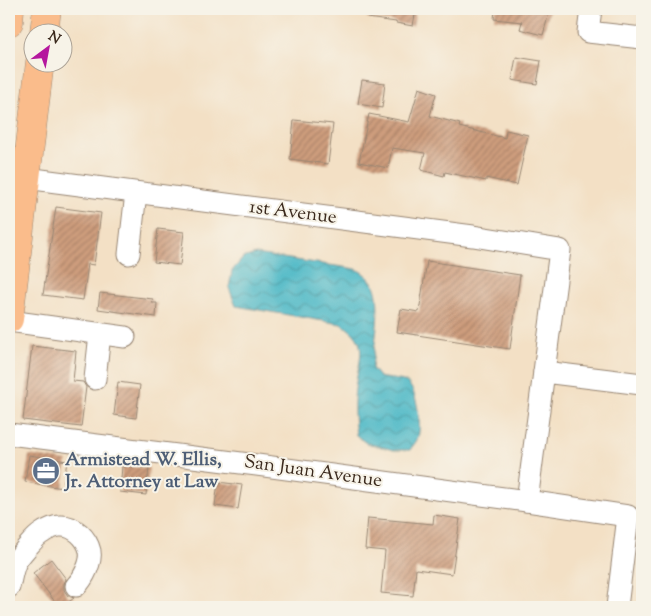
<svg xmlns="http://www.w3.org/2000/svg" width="651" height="616" font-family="'Sorts Mill Goudy',serif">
	<defs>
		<pattern id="water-waves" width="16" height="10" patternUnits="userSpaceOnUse" patternTransform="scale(1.25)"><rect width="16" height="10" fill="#4bb8c6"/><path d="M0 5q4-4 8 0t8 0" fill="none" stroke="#4096a0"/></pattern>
		<pattern id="building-hatch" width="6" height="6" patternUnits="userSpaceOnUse" patternTransform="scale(1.25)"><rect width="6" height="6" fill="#ce9d7d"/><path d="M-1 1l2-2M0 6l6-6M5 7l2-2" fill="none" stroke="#a88066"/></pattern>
	</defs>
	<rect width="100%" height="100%" fill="#f7f3e8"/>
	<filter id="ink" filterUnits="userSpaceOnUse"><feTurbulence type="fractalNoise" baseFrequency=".02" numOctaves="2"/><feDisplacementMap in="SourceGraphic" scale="10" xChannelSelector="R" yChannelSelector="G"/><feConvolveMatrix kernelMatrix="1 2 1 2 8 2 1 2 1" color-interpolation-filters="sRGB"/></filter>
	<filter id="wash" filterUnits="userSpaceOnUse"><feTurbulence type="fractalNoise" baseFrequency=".0096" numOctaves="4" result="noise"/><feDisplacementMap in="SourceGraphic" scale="20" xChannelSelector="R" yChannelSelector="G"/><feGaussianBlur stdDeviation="1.12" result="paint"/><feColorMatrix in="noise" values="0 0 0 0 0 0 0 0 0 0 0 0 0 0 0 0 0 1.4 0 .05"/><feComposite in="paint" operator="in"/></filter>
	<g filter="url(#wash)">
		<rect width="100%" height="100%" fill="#f3e0c5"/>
		<path fill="url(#water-waves)" stroke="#437172" d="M256,254L356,269C364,273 372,279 375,288C382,306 374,348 372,368L379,377C387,379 399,379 406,382C417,388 422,426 418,437C417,442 412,446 410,450H394L366,443L356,435C354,419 353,405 355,389C358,360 372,342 341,324L236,306L229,288L232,271L243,258Z"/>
		<g id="blocks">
			<g fill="url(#building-hatch)">
				<path d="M367,9H416L413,26L396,23V22L367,18Z"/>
				<path d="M495,9H550L543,35L520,29L522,22L494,19Z"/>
				<path d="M516,57L541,61L537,84L512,80Z"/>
				<path d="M362,80L385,83L382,108L358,104Z"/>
				<path d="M419,88L436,94L430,116L460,124L459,127L505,138L506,130L528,135L517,185L486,178V181L445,172L444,176L421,170L425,153L392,148L388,168L359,162L369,114L409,122Z"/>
				<path d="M294,120L333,124L328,164L290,159Z"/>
				<path d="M56,207L101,213L94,265L88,264L83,300L43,295Z"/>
				<path d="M158,229L184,232L180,265L154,262Z"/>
				<path d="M427,261L520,275L510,349L397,332L401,309L419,312Z"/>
				<path d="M100,293L153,299L152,303H157L156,317L98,309Z"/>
				<path d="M32,346L76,351L73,381L83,382L86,387L81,427L23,420Z"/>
				<path d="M118,382L140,385L136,418L114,415Z"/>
				<path d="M29,455L67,461L63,488L25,482Z"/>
				<path d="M122,466L149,468L146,495L120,492Z"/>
				<path d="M218,482L242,485L238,509L215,506Z"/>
				<path d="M434,515L460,519L452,574L416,569L413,596L381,593L385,551L365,549L368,518L433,524Z"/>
				<path d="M51,559L66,579L64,584V590L68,596L74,598L62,607H59L33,573Z"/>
			</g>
		</g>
	</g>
	<g filter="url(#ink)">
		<use href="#blocks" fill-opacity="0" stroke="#978572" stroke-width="1"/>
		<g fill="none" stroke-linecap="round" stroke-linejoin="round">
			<g stroke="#978572" stroke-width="23">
				<g id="minor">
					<path d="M591,9L588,32L642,38"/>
					<path d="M26,178L473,236L560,250L527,501L628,516L617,607"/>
					<path d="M129,254L136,193"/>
					<path d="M9,321L125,337"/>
					<path d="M544,372L642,384"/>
					<path d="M95,379L100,334"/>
					<path d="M9,434L257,465L527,501"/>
					<path d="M9,587C11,580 12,571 15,564C17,558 36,536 42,533C46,530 55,526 60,526C74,525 87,538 90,551C92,562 84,578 76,586"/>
				</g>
			</g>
			<g stroke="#978572" stroke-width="29">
				<g id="major">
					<path d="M9,22L10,9"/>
					<path d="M44,32L47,9"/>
					<path d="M9,319L40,62"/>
				</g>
			</g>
			<use href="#minor" stroke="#fff" stroke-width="21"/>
			<use href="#major" stroke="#fabc8b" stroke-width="28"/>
		</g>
	</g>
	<defs>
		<g id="office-disc" transform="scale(1.4375)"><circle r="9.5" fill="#5c6f8a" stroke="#f7f3e8"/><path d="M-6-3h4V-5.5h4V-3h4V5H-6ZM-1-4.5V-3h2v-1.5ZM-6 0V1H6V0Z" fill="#fff"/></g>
	</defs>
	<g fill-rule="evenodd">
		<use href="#office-disc" x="46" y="471"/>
	</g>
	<g text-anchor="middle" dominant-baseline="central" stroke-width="4" stroke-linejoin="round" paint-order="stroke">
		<g font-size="19" fill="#3b2a1e" stroke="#f7f3e8">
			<text transform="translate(293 213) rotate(7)">1st Avenue</text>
			<text transform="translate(313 472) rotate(8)">San Juan Avenue</text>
		</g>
		<g font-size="19" font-weight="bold" fill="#4e5e75" stroke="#f7f3e8" text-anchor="start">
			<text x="65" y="460">Armistead W. Ellis,<tspan x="65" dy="22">Jr. Attorney at Law</tspan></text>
		</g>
	</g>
	<rect width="651" height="616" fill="none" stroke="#f7f3e8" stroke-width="30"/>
	<g transform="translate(48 48) rotate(32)"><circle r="24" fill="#f7f3e8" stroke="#aca397"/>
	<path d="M0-4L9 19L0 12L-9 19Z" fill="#b5179e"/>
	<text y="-8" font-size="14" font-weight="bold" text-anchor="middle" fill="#3b2a1e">N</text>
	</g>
</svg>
